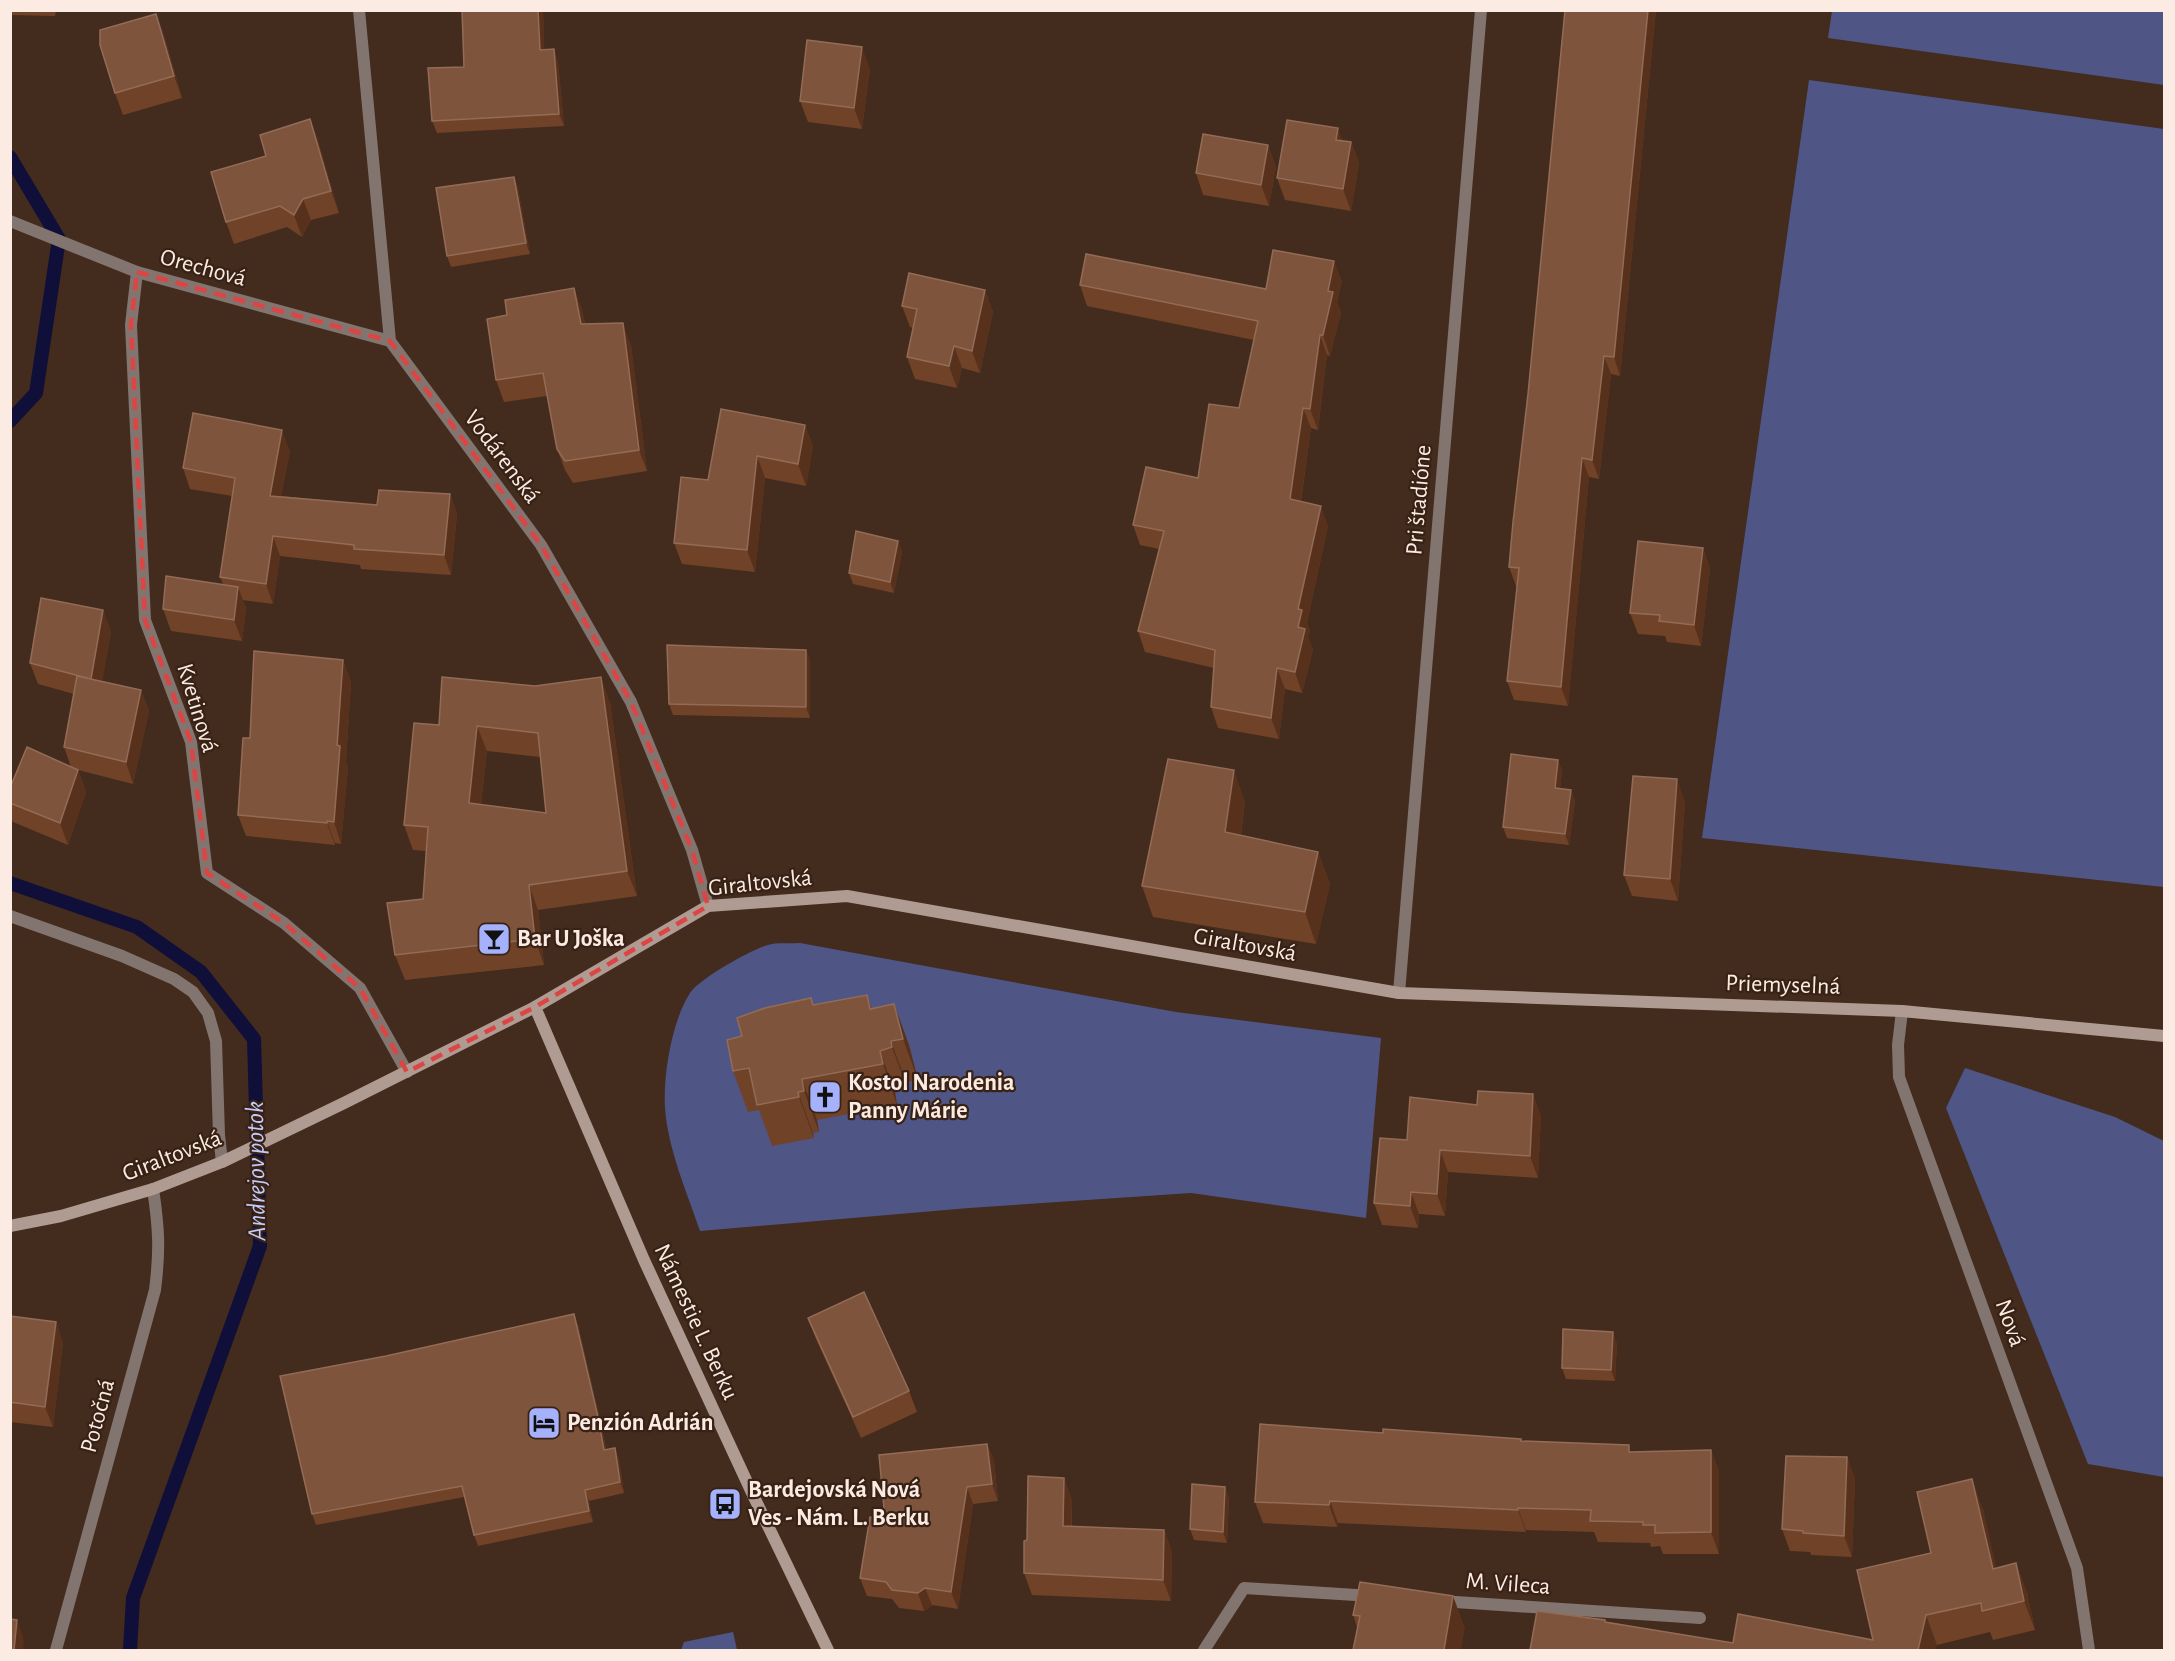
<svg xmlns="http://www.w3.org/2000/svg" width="2175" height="1661" font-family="'Alegreya Sans',sans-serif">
	<rect width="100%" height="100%" fill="#432b1e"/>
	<g fill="#4f5686">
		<path d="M1832,11H2164V85L1828,38Z"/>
		<path d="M1809,80L2164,129V887L1702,838Z"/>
		<path d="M800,943L1176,1012L1381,1038L1366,1218L1191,1193L969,1208L700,1231C687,1192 668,1150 665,1108C663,1074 672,1021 690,993C699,979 752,949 768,945C777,942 790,944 800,943Z"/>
		<path d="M1965,1068L2115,1117L2164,1141V1477L2088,1464L1946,1108Z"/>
		<path d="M733,1632L737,1650H681L684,1642Z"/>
	</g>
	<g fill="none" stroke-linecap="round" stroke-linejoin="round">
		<g stroke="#0f0f39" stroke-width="14">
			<path d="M10,157L59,239L36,393L10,421"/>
			<path d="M10,883L137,927L201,972L254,1039L260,1246L133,1598L130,1650"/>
		</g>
		<g stroke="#82756f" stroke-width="12">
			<path d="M359,10L390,341L541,545L631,702L692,850L708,906"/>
			<path d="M10,221L137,272L390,341"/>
			<path d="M137,272L131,325L145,620L191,742L207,873L284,923L360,988L407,1072"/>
			<path d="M10,916L122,956L174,979L193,992L208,1013L216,1041L219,1135L222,1162"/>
			<path d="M1399,993L1481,10"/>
			<path d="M1902,1011L1898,1045L1899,1077L2077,1568L2089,1650"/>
			<path d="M1440,1601L1700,1618"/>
			<path d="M56,1650L155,1290C160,1250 159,1229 153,1189"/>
			<path d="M1204,1650L1244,1588L1372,1596"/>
		</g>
		<g stroke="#af9b91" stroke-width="12">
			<path d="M535,1007L644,1260L753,1495L828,1650"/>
			<path d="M10,1226L61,1216L153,1189L222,1162L344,1103L535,1007L708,906L847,896L1399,993L1902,1011L2164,1036"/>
		</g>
	</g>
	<g fill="#704228" fill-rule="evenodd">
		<path d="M10,10H56L55,16L10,15Z"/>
		<path d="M462,10H543L544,50L558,62L564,126L437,133L432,121L464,67Z"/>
		<path d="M1056,10H1072V12Z"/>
		<path d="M1565,10H1656L1620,376L1611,374L1599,479L1589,477L1568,706L1514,700L1507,681L1517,586H1516L1509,567L1528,394Z"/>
		<path d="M156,14L164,35L182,98L123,115L115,93Z"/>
		<path d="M870,69L862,129L808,122L800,101Z"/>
		<path d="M310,119L318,141L339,213L311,220L302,237L287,227L234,244L226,222L266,156Z"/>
		<path d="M1342,141L1351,142L1359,163L1351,211L1285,200L1277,178Z"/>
		<path d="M1268,145L1276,167L1269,206L1203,195L1196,173Z"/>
		<path d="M514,177L518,188L530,254L451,267L447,256Z"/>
		<path d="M1342,281L1337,302L1341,313L1330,356L1327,355L1318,430L1311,428L1301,501L1328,526L1307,623L1310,631L1308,637L1313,650L1302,693L1285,689L1279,739L1218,728L1211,707L1214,668L1145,652L1138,631L1159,549L1140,545L1133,525L1198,478L1239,408L1254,340L1087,306L1080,285L1266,289Z"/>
		<path d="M574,288L582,310L585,324L631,345L647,471L573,483L565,470L557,449L547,396L504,402L496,380L507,315Z"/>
		<path d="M985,290L993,312L980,373L962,368L957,388L915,379L907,357L913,328L910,327L902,306Z"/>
		<path d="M805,425L813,446L806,486L765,478L755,572L682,564L674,543L708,480Z"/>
		<path d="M290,451L281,496L377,505L450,494L457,514L451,575L361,569L360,565L280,556L273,604L242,600L246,608L242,641L171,631L163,609L223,584L220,577L232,496L190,489L183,468Z"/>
		<path d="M898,541L902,552L894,593L853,584L849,573Z"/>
		<path d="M1703,548L1710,569L1701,646L1667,642L1665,636L1638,634L1630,613Z"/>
		<path d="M103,610L111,632L102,681L141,690L149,711L133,784L78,770L86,792L68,845L13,822L10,814V788L71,767L64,747L74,694L38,684L30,663Z"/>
		<path d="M806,650L810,661V718L673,715L669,704Z"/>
		<path d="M343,660L351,682L346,762L348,767L341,844L335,843V845L246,836L238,815L250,738Z"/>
		<path d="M610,702L637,896L538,910L544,965L405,980L395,955L423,899L426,851L413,850L404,825L439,725ZM487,751L540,757L546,813L481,805Z"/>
		<path d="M1558,760L1562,771L1560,789L1571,790L1575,801L1569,845L1507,838L1503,827Z"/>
		<path d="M1245,801L1241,835L1318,852L1330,884L1316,944L1153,917L1142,886Z"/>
		<path d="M1685,801L1678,901L1632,896L1624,875Z"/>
		<path d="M867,995L872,1009L894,1004L909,1045L918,1080L906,1082L907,1088L895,1092L897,1105L817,1120L819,1132L813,1133L814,1138L772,1146L759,1110L748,1112L733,1071L742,1036L814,1005Z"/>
		<path d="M1477,1105L1541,1115L1538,1178L1448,1172L1445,1216L1419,1214L1418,1228L1382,1225L1374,1203L1407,1140Z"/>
		<path d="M10,1316L56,1322L63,1343L53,1427L10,1422Z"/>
		<path d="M808,1318L909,1391L917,1412L861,1438L816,1339Z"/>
		<path d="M578,1325L602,1428L606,1449L619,1459L624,1493L589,1501L593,1522L478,1546L474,1535L464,1497L316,1525L312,1514Z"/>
		<path d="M1617,1343L1615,1381L1566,1379L1562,1368Z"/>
		<path d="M1383,1433L1521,1439L1522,1441L1631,1452L1711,1450L1719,1471V1554H1663L1660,1546L1651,1547L1650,1543L1598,1542L1594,1532L1526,1530V1532L1338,1523L1337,1527L1263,1523L1255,1502Z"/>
		<path d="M987,1444L994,1461L998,1501L973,1504L958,1609L932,1605L924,1611L899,1608L892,1599L867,1596L860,1578L885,1519Z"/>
		<path d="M1847,1457L1855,1479L1852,1557L1811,1555L1810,1552L1790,1551L1782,1529Z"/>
		<path d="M1064,1478L1072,1500V1527L1164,1530L1172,1552L1171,1601L1032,1595L1024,1573L1027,1540Z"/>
		<path d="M1225,1487L1229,1498L1227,1543L1194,1540L1190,1529Z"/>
		<path d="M1983,1509L1996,1568L2016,1563L2027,1593L2035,1630L1993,1640L1990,1632L1937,1645L1530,1650L1606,1623L1733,1643L1873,1640L1931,1553Z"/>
		<path d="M1353,1615L1465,1628L1357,1627Z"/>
	</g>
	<g fill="#57311c">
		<path d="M538,10H543L545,63L540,50Z"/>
		<path d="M1648,10H1656L1620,376L1614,357Z"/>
		<path d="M156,14L164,35L182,98L174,76Z"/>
		<path d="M862,47L870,69L862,129L854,108Z"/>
		<path d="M554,49L558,62L564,126L559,114Z"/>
		<path d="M310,119L318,141L339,213L331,191Z"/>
		<path d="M1338,128L1346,150L1336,140Z"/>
		<path d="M1351,142L1359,163L1351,211L1343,189Z"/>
		<path d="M1268,145L1276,167L1269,206L1261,185Z"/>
		<path d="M514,177L518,188L530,254L526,243Z"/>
		<path d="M303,199L311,220L302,237L294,215Z"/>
		<path d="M1334,261L1342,281L1337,302L1341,313L1330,356L1323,335L1328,291Z"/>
		<path d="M574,288L582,310L589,345L581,324Z"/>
		<path d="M985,290L993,312L980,373L972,351Z"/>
		<path d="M623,323L631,345L647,471L639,450Z"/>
		<path d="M1320,335L1327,355L1318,430L1310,409Z"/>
		<path d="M954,346L962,368L957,388L949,366Z"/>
		<path d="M1604,356L1611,374L1599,479L1592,460Z"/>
		<path d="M1303,408L1311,428L1298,519L1290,499Z"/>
		<path d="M805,425L813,446L806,486L798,464Z"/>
		<path d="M282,430L290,451L277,516L270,496Z"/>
		<path d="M757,456L765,478L755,572L747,550Z"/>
		<path d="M1582,458L1589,477L1568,706L1561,687Z"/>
		<path d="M450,494L457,514L451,575L444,555Z"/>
		<path d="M1321,506L1328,526L1307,623L1310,631L1308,637L1313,650L1302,693L1295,672L1298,609Z"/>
		<path d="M273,536L280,556L273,604L266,584Z"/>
		<path d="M898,541L902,552L894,593L890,582Z"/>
		<path d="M1703,548L1710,569L1701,646L1694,625Z"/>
		<path d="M238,587L246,608L242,641L234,620Z"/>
		<path d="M103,610L111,632L99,700L91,679Z"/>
		<path d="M806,650L810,661V718L806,707Z"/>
		<path d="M343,660L351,682L346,762L348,767L341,844L334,822Z"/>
		<path d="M1277,668L1285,689L1279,739L1271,718Z"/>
		<path d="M601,677L610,702L637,896L627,871Z"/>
		<path d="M141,690L149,711L133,784L126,762Z"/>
		<path d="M477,726L487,751L478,829L469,803Z"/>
		<path d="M1558,760L1562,771L1559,799L1555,788Z"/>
		<path d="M78,770L86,792L68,845L60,823Z"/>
		<path d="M1234,770L1245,801L1237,864L1225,832Z"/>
		<path d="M1677,779L1685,801L1678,901L1670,879Z"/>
		<path d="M1571,790L1575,801L1569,845L1565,834Z"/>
		<path d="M327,821L335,843V845L327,823Z"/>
		<path d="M1318,852L1330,884L1316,944L1305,912Z"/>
		<path d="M529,885L538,910L544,965L535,939Z"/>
		<path d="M894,1004L909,1045L918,1080L903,1039Z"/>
		<path d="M891,1041L906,1082L907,1088L892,1047Z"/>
		<path d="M880,1051L895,1092L897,1105L883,1064Z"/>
		<path d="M802,1079L817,1120L819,1132L804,1091Z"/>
		<path d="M798,1092L813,1133L814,1138L799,1097Z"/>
		<path d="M1533,1094L1541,1115L1538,1178L1530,1156Z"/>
		<path d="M1440,1150L1448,1172L1445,1216L1437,1194Z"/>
		<path d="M1411,1192L1419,1214L1418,1228L1410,1206Z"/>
		<path d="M574,1314L578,1325L602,1428L608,1461L604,1450Z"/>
		<path d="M56,1322L63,1343L53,1427L45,1407Z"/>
		<path d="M1613,1332L1617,1343L1615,1381L1611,1370Z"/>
		<path d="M987,1444L994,1461L998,1501L992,1484Z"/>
		<path d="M615,1448L619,1459L624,1493L620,1482Z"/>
		<path d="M1711,1450L1719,1471V1554L1711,1532Z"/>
		<path d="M1847,1457L1855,1479L1852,1557L1844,1536Z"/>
		<path d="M1064,1478L1072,1500L1071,1548L1063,1526Z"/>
		<path d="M1972,1479L1983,1509L2003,1598L1993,1569Z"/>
		<path d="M967,1487L973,1504L958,1609L951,1592Z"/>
		<path d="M1225,1487L1229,1498L1227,1543L1223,1532Z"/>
		<path d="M585,1490L589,1501L593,1522L589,1511Z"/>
		<path d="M1330,1501L1338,1523L1337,1527L1329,1505Z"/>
		<path d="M1518,1508L1526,1530V1532L1518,1510Z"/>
		<path d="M1164,1530L1172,1552L1171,1601L1163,1580Z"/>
		<path d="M2016,1563L2027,1593L2035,1630L2024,1601Z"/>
		<path d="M925,1588L932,1605L924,1611L918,1593Z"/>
		<path d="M1453,1596L1465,1628L1461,1650H1444Z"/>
		<path d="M1926,1615L1937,1645L1935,1650H1918Z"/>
		<path d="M17,1620L24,1640L23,1650H14Z"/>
	</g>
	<g fill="#7f543c" stroke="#926c56" stroke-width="1.5" fill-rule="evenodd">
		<path d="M462,10H538L540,50L554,49L559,114L432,121L428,68L464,67Z"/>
		<path d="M1565,10H1648L1614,357L1604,356L1592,460L1582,458L1561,687L1507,681L1519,568L1509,567L1513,522L1528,394Z"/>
		<path d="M156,14L174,76L115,93L100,45V30Z"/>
		<path d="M807,40L862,47L854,108L800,101Z"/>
		<path d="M310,119L331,191L303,199L294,215L280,206L226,222L211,172L266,156L260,135Z"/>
		<path d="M1287,120L1338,128L1336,140L1351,142L1343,189L1277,178Z"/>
		<path d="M1203,134L1268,145L1261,185L1196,173Z"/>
		<path d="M514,177L526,243L447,256L436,188Z"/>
		<path d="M1273,250L1334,261L1328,291L1333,292L1323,335H1320L1310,409L1303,408L1290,499L1321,506L1298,609L1302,610L1298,627L1305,629L1295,672L1277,668L1271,718L1211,707L1215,650L1138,631L1164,531L1133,525L1146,467L1198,478L1209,404L1239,408L1258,321L1080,285L1086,254L1266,289Z"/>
		<path d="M909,273L985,290L972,351L954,346L949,366L907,357L917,309L902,306Z"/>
		<path d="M574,288L581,324L623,323L639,450L565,461L557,449L543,373L496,380L487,319L507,315L505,300Z"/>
		<path d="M721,409L805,425L798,464L757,456L747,550L674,543L681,477L708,480Z"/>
		<path d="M193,413L282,430L270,496L377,505L379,490L450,494L444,555L354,549V545L273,536L266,584L220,577L235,478L183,468Z"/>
		<path d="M856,531L898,541L890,582L849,573Z"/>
		<path d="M1638,541L1703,548L1694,625L1659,621L1660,615L1630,613Z"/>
		<path d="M166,576L238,587L234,620L163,609Z"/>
		<path d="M41,598L103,610L91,679L30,663Z"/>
		<path d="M667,645L806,650V707L669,704Z"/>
		<path d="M254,651L343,660L337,745L340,746L334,822L327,821V823L238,815L243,738H250Z"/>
		<path d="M77,676L141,690L126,762L64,747Z"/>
		<path d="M442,677L535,686L601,677L627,871L529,885L535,939L395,955L387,903L423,899L428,827L404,825L414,723L439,725ZM477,726L538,733L546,813L469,803Z"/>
		<path d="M27,747L78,770L60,823L10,803V788Z"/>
		<path d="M1511,754L1558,760L1555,788L1571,790L1565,834L1503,827Z"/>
		<path d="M1168,759L1234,770L1225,832L1318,852L1305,912L1142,886Z"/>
		<path d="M1633,776L1677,779L1670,879L1624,875Z"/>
		<path d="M867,995L870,1009L894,1004L903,1039L891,1041L892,1047L880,1051L883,1064L802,1079L804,1091L798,1092L799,1097L757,1105L749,1068L733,1071L727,1040L742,1036L737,1018L765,1008L811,998L813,1005Z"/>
		<path d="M1478,1091L1533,1094L1530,1156L1440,1150L1437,1194L1411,1192L1410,1206L1374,1203L1380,1138L1407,1140L1410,1097L1477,1105Z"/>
		<path d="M864,1292L909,1391L853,1417L808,1318Z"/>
		<path d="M574,1314L598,1417L604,1450L615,1448L620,1482L585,1490L589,1511L474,1535L462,1486L312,1514L280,1376L386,1356Z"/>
		<path d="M10,1316L56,1322L45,1407L10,1402Z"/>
		<path d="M1563,1329L1613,1332L1611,1370L1562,1368Z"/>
		<path d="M1260,1424L1383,1433V1429L1521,1439V1441L1629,1445V1452L1711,1450V1532L1655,1533V1525H1643V1522L1590,1521L1591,1510L1518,1508V1510L1330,1501L1329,1505L1255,1502Z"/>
		<path d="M987,1444L992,1484L967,1487L951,1592L925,1588L918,1593L892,1590L886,1582L860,1578L870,1517L885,1519L879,1455Z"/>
		<path d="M1786,1456L1847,1457L1844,1536L1803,1533V1531L1782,1529Z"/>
		<path d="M1028,1476L1064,1478L1063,1526L1164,1530L1163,1580L1024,1573V1541L1027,1540Z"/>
		<path d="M1972,1479L1993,1569L2016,1563L2024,1601L1982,1611L1981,1603L1926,1615L1918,1650H1530L1537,1611L1605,1620V1622L1733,1643L1738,1614L1873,1640L1857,1570L1931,1553L1917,1492Z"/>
		<path d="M1192,1484L1225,1487L1223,1532L1190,1529Z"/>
		<path d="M1360,1582L1453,1596L1444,1650H1353L1360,1616L1353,1615Z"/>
		<path d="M10,1619L17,1620L14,1650H10Z"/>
	</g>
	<path fill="none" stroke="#dc4544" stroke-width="4.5" stroke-dasharray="12 8" stroke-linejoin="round" d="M137,272L390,341L541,545L631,702L692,850L708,906L535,1007L407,1072L360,988L284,923L207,873L191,742L145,620L131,325Z"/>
	<defs>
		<g id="bar-square" transform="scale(1.725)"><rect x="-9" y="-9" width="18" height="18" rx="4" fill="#a6b1fc" stroke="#382115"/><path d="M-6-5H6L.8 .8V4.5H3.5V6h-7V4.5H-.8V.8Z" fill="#111"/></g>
		<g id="church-square" transform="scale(1.725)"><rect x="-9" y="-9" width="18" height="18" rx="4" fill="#a6b1fc" stroke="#382115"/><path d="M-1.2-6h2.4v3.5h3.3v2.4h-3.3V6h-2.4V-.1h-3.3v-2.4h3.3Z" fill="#111"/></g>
		<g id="hotel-square" transform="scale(1.725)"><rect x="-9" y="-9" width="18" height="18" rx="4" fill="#a6b1fc" stroke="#382115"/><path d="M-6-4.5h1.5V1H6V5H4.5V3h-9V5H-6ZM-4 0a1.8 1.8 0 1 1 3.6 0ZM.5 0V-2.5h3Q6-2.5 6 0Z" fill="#111"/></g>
		<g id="bus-square" transform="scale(1.725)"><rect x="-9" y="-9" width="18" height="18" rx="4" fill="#a6b1fc" stroke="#382115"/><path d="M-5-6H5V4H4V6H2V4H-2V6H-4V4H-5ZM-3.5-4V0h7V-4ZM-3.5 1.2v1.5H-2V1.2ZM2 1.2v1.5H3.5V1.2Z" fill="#111"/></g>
	</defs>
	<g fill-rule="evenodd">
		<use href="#bar-square" x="494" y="939"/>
		<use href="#church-square" x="825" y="1097"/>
		<use href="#hotel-square" x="544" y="1423"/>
		<use href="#bus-square" x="725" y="1504"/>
	</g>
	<g text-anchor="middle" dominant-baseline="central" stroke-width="4.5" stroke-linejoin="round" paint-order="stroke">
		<g font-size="24" fill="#fcebe3" stroke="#382115">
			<text transform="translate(203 268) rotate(15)">Orechová</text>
			<text transform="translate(502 457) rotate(53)">Vodárenská</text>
			<text transform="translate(1419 500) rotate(-85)">Pri štadióne</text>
			<text transform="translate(197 708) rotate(73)">Kvetinová</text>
			<text transform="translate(760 883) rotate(-6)">Giraltovská</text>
			<text transform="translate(1245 945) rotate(10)">Giraltovská</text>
			<text transform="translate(1783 985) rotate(2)">Priemyselná</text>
			<text transform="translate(172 1156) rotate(-21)">Giraltovská</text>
			<text transform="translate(696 1322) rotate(65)">Námestie L. Berku</text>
			<text transform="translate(2010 1323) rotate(70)">Nová</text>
			<text transform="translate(98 1416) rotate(-75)">Potočná</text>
			<text transform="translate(1508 1584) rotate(4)">M. Vileca</text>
		</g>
		<g font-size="24" font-weight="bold" fill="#fcebe3" stroke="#382115" text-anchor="start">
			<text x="517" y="939">Bar U Joška</text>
			<text x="848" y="1083">Kostol Narodenia<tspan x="848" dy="28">Panny Márie</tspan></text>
			<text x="567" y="1423">Penzión Adrián</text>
			<text x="748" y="1490">Bardejovská Nová<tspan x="748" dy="28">Ves - Nám. L. Berku</tspan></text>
		</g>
		<g font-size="26" font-style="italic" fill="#c3cbfa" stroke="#382115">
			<text transform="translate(256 1171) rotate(-91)">Andrejov potok</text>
		</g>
	</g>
	<rect width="2175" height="1661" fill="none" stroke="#fcebe3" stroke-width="24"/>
</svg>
